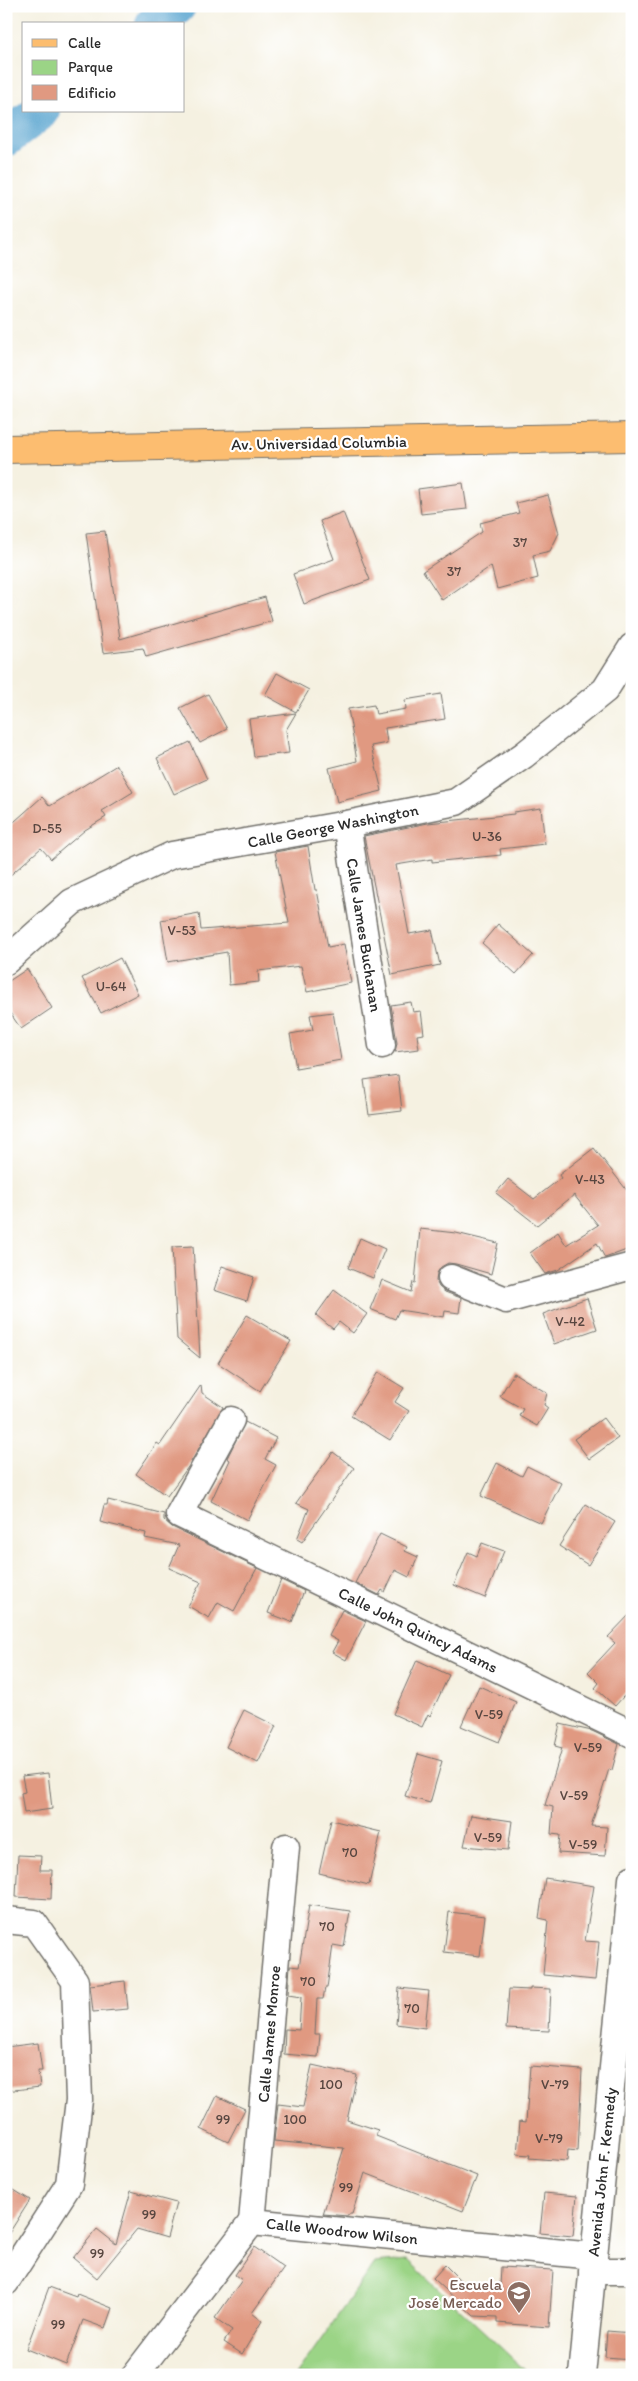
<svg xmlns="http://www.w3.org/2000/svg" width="638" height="2381" font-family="Itim,sans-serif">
	<rect width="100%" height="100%" fill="#fff"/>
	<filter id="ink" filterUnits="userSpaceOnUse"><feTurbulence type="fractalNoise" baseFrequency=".02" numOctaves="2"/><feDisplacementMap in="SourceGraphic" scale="10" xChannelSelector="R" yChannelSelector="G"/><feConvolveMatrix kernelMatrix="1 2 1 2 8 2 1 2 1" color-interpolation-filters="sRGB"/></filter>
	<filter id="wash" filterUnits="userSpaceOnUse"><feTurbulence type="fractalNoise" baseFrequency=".0096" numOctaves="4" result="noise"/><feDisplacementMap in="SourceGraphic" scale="20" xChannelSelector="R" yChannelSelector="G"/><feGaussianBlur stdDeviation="1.12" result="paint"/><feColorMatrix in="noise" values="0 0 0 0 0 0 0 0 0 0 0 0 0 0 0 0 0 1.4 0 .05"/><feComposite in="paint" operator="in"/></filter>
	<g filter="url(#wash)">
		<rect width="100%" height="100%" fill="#f5f1e1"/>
		<path fill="#9bd486" stroke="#638058" d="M408,2260L530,2375H296L375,2263Z"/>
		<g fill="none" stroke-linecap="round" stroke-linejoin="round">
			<g stroke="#55a2ce" stroke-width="38">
				<path d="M154,24L177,6"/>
				<path d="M6,138L41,111"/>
			</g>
		</g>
		<g id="blocks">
			<g fill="#e09981">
				<path d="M463,483L467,509L421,514L418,489Z"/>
				<path d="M548,495L559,533L550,551L533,555L538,578L497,589L491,566L442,600L423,571L482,532L480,523L519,513L516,503Z"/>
				<path d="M343,512L370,580L304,604L293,574L334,559L320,521Z"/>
				<path d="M105,531L120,639L265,597L272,621L146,657L143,648L103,653L86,533Z"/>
				<path d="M277,673L309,690L296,712L265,695Z"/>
				<path d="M208,694L227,729L200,743L180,708Z"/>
				<path d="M441,694L445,719L385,728L387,743L371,746L382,791L337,802L329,768L357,761L348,709L374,705L376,714L406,709L405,700Z"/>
				<path d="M296,713L286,730L289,753L254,757L249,719Z"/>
				<path d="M190,742L207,779L174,794L157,758Z"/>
				<path d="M117,765L133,792L102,811L106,817L85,830L51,859L41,848L6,879V829L42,797L50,806Z"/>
				<path d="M541,808L545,844L500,849L501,855L432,862V859L396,865L409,934L432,930L440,965L392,975L364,836L428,823L514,814V812Z"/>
				<path d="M308,846L315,890H317L328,947L344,944L351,983L307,992L301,966L258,971L259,982L229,985L227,952L168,962L161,920L199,913L201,930L289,923L275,852Z"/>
				<path d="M498,924L533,955L516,974L482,943Z"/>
				<path d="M120,958L138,994L101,1013L82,978Z"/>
				<path d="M27,969L52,1008L21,1029L6,1007V983Z"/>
				<path d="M411,1002L413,1012L421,1011L424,1034L417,1035L419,1049L395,1052L397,1043L391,1005Z"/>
				<path d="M333,1012L341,1060L296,1068L290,1034L313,1030L310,1015Z"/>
				<path d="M398,1075L402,1111L369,1115L364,1080Z"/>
				<path d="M594,1148L632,1197V1248L605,1258L597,1243L558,1270L545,1274L530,1253L558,1232L566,1245L598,1225L574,1195L537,1225L496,1193L508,1179L534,1199L561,1178L559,1175Z"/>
				<path d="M420,1229L456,1233L498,1243L491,1274L456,1264L448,1263L441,1267L437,1273L436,1281L439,1287L445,1292L461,1298L459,1313L445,1311L444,1317L399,1310L395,1319L370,1309L382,1280L411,1292L413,1282L415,1283Z"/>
				<path d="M360,1238L385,1249L373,1278L348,1268Z"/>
				<path d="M193,1246L199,1338L200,1358L177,1339L172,1247Z"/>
				<path d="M222,1266L254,1277L247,1301L214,1290Z"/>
				<path d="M334,1290L367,1314L353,1333L339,1322L333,1329L316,1315Z"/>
				<path d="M587,1298L597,1329L554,1344L543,1314Z"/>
				<path d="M247,1315L291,1341L260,1391L218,1363Z"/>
				<path d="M378,1372L404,1388L395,1402L409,1411L390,1440L351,1416Z"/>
				<path d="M514,1373L547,1393L544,1405L548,1408L537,1426L519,1416L523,1409L500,1396Z"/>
				<path d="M201,1385L202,1393L223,1407L188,1467L167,1496L136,1474L157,1443L160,1445Z"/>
				<path d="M603,1418L618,1438L589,1459L574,1439Z"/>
				<path d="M245,1422L276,1438L265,1459L276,1465L247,1520L211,1501L230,1460L227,1458Z"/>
				<path d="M333,1452L354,1468L302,1542L297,1539L309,1509L296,1503Z"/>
				<path d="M497,1463L522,1476L527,1466L561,1483L541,1523L481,1496Z"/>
				<path d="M108,1500L164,1514V1520L172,1527L257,1568L234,1611L218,1602L209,1618L188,1606L201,1582L169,1568L179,1545L145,1538L146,1533L100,1522L104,1505H107Z"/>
				<path d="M586,1504L615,1522L588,1565L559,1546Z"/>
				<path d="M380,1534L407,1547L405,1551L418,1557L409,1577L395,1570L385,1592L382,1590L379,1595L355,1583Z"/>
				<path d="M482,1543L504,1551L485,1598L454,1585L468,1552L477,1556Z"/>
				<path d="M281,1580L304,1591L292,1622L268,1613Z"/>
				<path d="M342,1610L366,1621L346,1660L332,1652L338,1641L329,1636Z"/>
				<path d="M632,1612V1687L615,1706L595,1688L599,1683L588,1672L615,1643L608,1637Z"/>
				<path d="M417,1660L449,1675L430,1716L428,1714L422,1727L393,1714Z"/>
				<path d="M479,1686L516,1702L499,1742L461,1726Z"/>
				<path d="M244,1710L276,1726L258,1763L226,1747Z"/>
				<path d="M560,1724L592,1731L619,1744L612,1770L609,1769L591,1826L607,1827L605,1856L558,1853L560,1835L551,1834L553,1807L545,1805L562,1748L555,1746Z"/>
				<path d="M418,1754L442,1761L430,1803L405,1796Z"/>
				<path d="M48,1773L52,1809L24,1813L21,1793L25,1792L22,1776Z"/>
				<path d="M471,1815L512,1821L508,1850L464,1846Z"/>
				<path d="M331,1820L381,1832L369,1885L319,1873Z"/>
				<path d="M18,1855L41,1856L40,1870H52L51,1899L16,1897Z"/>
				<path d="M545,1878L594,1886L585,1941L599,1942L595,1980L543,1975L548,1920L539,1918Z"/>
				<path d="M309,1905L350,1911L344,1947L333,1945L327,1988H325L323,1999H317L315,2034H320L318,2057L284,2054L285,2029L299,2030L301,1997L288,1995L290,1966L299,1967Z"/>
				<path d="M449,1912L485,1916L480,1956L444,1952Z"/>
				<path d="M125,1981L128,2009L93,2012L90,1985Z"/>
				<path d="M399,1988L429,1991L425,2028L396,2024Z"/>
				<path d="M530,1988L551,1989L549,2031L506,2029L509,1989L530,1990Z"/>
				<path d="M38,2043L42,2071H38L40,2087L6,2091V2047Z"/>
				<path d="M312,2065L357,2075L347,2120L378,2130L376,2136L477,2176L463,2211L365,2173L352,2214H349L348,2216L323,2214L344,2148L274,2141L278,2104L303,2107Z"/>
				<path d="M530,2066L582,2070L578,2151L568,2150L567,2161L529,2158L530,2155L517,2154L520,2121L526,2122Z"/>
				<path d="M217,2096L245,2109L228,2142L201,2129Z"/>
				<path d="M6,2185L30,2200L6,2238Z"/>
				<path d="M131,2191L176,2203L167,2238L137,2229L97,2278L73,2258L97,2229L116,2244Z"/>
				<path d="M544,2193L577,2196L573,2236L540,2233Z"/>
				<path d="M254,2247L284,2268L252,2313L262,2321L242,2354L224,2342L232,2330L215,2318L242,2280L235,2275Z"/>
				<path d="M445,2265L463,2283L500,2286L501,2267L553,2270L549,2327L497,2323V2317L474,2316L433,2278Z"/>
				<path d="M49,2287L76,2297L77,2294L112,2308L105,2328L83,2320L66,2365L26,2349Z"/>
				<path d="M607,2331L632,2333V2359L605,2357Z"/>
			</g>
		</g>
	</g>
	<g filter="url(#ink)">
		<use href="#blocks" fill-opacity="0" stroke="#72706b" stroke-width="1"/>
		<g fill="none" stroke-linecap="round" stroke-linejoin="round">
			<g stroke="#72706b" stroke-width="29">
				<g id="minor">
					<path d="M347,824L382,1045"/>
					<path d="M6,961L72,902L172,855L347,824L456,802L524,755L605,690L632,647"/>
					<path d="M451,1278L506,1300L632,1266"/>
					<path d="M231,1420L179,1514L632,1734"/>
					<path d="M6,1920L34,1923L75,1981L79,2100L69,2184L6,2282"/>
					<path d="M252,2222L286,1847"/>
					<path d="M592,2271H632"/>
					<path d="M135,2375L252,2222L593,2256"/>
					<path d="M582,2375L632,1879"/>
				</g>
			</g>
			<g stroke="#72706b" stroke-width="30">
				<path id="major" d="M6,449L632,437"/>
			</g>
			<use href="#minor" stroke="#fff" stroke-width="26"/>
			<use href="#major" stroke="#fcbd6f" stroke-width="28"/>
		</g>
	</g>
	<defs>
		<g id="school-pin" transform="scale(1.25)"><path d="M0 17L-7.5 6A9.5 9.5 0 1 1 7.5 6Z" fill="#8d6e63" stroke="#fff"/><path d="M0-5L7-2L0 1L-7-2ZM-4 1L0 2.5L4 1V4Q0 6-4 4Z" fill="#fff"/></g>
	</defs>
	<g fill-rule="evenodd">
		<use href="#school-pin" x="519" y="2293"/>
	</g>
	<g text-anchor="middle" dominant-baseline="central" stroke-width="4.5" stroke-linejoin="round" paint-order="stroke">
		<g font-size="14" fill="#584640">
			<text x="520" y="542">37</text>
			<text x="454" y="571">37</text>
			<text x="47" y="828">D-55</text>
			<text x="487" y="836">U-36</text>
			<text x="182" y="930">V-53</text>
			<text x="111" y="986">U-64</text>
			<text x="590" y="1179">V-43</text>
			<text x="570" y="1321">V-42</text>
			<text x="489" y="1714">V-59</text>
			<text x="588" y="1747">V-59</text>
			<text x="574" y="1795">V-59</text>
			<text x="488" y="1837">V-59</text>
			<text x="583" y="1844">V-59</text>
			<text x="350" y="1852">70</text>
			<text x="327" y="1926">70</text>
			<text x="308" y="1981">70</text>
			<text x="412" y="2008">70</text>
			<text x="331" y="2084">100</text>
			<text x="555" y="2084">V-79</text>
			<text x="223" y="2119">99</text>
			<text x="295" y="2119">100</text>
			<text x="549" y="2138">V-79</text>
			<text x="346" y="2187">99</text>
			<text x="149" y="2214">99</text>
			<text x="97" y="2253">99</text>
			<text x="58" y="2324">99</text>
		</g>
		<g font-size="16" fill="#2b2b2b" stroke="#fff">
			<text transform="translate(319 443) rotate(-1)">Av. Universidad Columbia</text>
			<text transform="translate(333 826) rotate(-11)">Calle George Washington</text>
			<text transform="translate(364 935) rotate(81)">Calle James Buchanan</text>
			<text transform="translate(418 1630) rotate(26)">Calle John Quincy Adams</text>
			<text transform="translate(269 2034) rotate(-85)">Calle James Monroe</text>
			<text transform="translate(602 2172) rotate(-84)">Avenida John F. Kennedy</text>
			<text transform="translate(342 2231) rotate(6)">Calle Woodrow Wilson</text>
		</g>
		<g font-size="16" fill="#785e54" stroke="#fff" text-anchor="end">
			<text x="502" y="2284">Escuela<tspan x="502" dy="18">José Mercado</tspan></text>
		</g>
	</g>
	<rect width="638" height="2381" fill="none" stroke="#fff" stroke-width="25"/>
	<rect x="22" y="22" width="162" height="90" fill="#ffffff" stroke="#aaaaaa"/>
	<rect x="32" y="39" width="25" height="8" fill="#fcbd6f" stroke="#aaaaaa"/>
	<text x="68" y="48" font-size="15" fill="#2b2b2b">Calle</text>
	<rect x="32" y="60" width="25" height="15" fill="#9bd486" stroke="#aaaaaa"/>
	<text x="68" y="72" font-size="15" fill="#2b2b2b">Parque</text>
	<rect x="32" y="85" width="25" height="15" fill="#e09981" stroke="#aaaaaa"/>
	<text x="68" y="98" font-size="15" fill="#2b2b2b">Edificio</text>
</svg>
